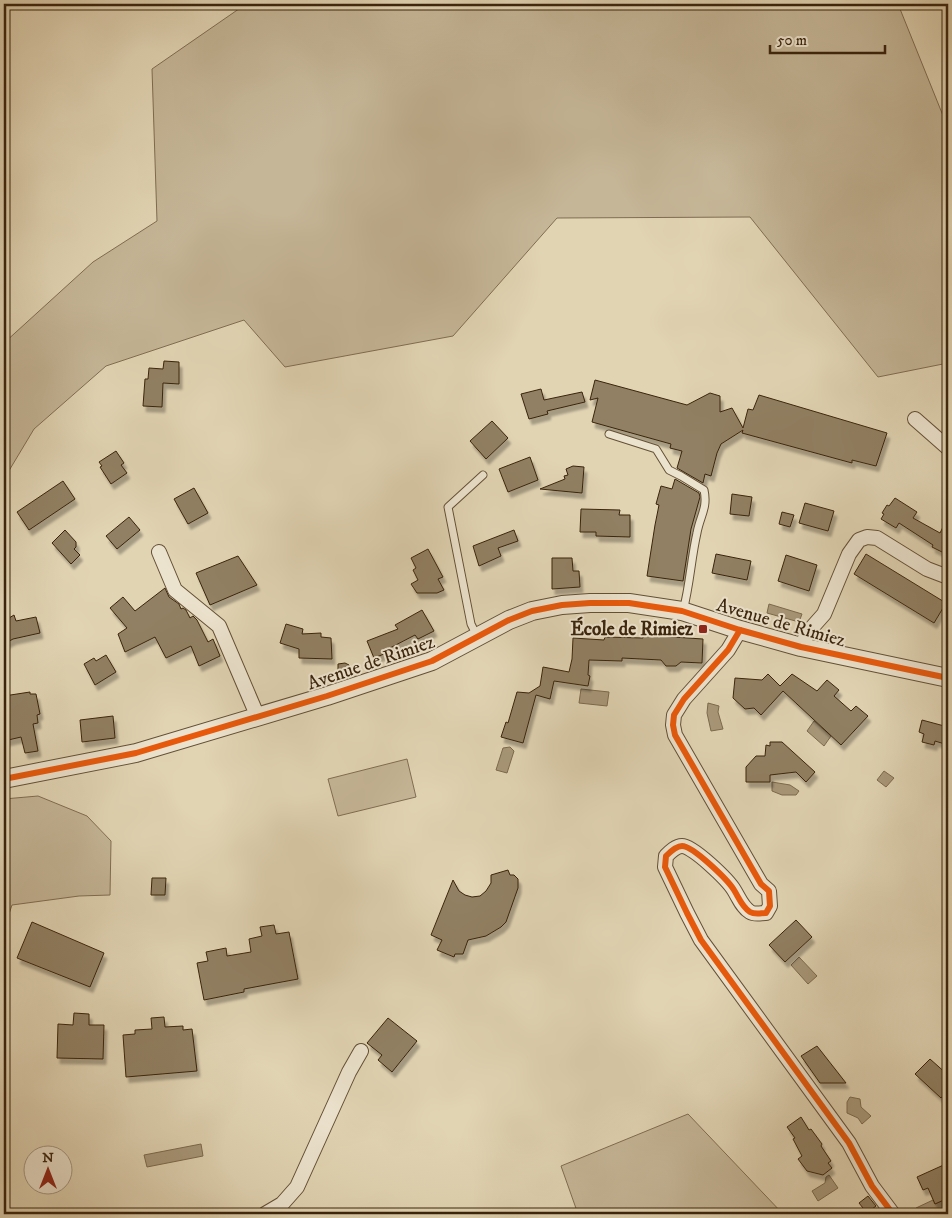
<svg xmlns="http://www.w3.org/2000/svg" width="952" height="1218" font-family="'IM FELL DW Pica',serif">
	<defs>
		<filter id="shadow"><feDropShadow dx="3" dy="5.5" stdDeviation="1" flood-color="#0004"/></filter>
	</defs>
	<rect width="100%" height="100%" fill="#e1d4b3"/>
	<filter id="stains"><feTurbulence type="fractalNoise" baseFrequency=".004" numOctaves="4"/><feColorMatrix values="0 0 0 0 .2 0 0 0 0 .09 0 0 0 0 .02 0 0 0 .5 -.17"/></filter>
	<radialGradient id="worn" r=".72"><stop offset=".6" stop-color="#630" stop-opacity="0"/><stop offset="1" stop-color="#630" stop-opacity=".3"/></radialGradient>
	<g fill="#c5b697" stroke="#806d52">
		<path d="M246,4H898L948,128V363L878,377L750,217L557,218L453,336L285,367L244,320L106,366L34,429L4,479V343L93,262L157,221L152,69Z"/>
		<path d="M407,759L416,797L338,816L328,779Z"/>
		<path d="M38,796L87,816L111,841L110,895L79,896L12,905L4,929V799Z"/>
		<path d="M688,1114L783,1214H578L561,1166Z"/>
	</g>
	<g fill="#a8987a" stroke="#7c6a4e">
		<path d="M769,604L802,614L799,622L767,613Z"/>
		<path d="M581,689L609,692L607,706L579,703Z"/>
		<path d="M708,703L719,706L718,712L723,729L711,731L707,713Z"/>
		<path d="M814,721L831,736L824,746L807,731Z"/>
		<path d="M510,747L514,751L507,773L496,770L503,748Z"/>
		<path d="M884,771L894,778L886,787L877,780Z"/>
		<path d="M772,782L790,785L799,791L796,795H782L772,791Z"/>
		<path d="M799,957L817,976L808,984L791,965Z"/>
		<path d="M850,1097L860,1099L861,1107L871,1116L862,1124L858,1118L847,1113V1102Z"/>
		<path d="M201,1144L203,1156L147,1167L144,1155Z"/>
		<path d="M829,1175L838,1188L818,1201L812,1191L825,1183L826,1177Z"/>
		<path d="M933,1200L935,1204L942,1201L948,1214H919L916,1208Z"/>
	</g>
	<g fill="#918063" stroke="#3a240c" filter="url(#shadow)">
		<path d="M164,361L179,362V384L163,383L162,407L143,406L145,379H148L149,368L163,369Z"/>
		<path d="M595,380L687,405L710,393L720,396V412L732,408L743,428L748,409L753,410L759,395L887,433L876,466L852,460V463L742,433L743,430L721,444L717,453L711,476L705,474L703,483L677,468L682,451L670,448L671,444L592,422L598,398L590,400Z"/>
		<path d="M541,389L544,400L582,392L585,402L547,411L548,414L529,419L521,394Z"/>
		<path d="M492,421L508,438L486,459L470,441Z"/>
		<path d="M116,451L124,463L121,465L127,473L111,484L100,467L102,466L99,462Z"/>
		<path d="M530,457L538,480L508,492L499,469Z"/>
		<path d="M573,466L584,467L582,493L540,489L565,479L564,476L568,475L566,469Z"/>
		<path d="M675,479L699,493L700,497L691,529L683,581L647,576L655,525L659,505L656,504L661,486L672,489Z"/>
		<path d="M63,481L75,499L29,530L17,512Z"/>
		<path d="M194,488L208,513L188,524L174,499Z"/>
		<path d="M732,494L752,497L749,516L730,514Z"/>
		<path d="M895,498L917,512L913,518L940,533L948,517V555L932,547L933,545L899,523L896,528L881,519L884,514L882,513L887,505L889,506Z"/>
		<path d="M805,503L834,511L828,531L799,523Z"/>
		<path d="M581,509L620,510L619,515H630V537L596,536V532H580Z"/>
		<path d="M782,512L794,515L790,527L779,524Z"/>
		<path d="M129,517L140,530L117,549L106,536Z"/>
		<path d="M65,530L76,542V547L74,549L80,555L71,564L52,543Z"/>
		<path d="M514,530L518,541L498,548L501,556L479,566L473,546Z"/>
		<path d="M428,549L443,577L438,579L444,590L437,593H417L411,584L418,580L413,570L416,568L411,558Z"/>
		<path d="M716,554L751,561L747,580L712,573Z"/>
		<path d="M866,554L946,603L934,623L854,574Z"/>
		<path d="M786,555L817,565L809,591L778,581Z"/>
		<path d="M238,556L257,585L210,605L196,573Z"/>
		<path d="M552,558H572L573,571H579L580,587L552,589Z"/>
		<path d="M165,588L169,597L179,604L181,609L183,608L186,610L190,618L193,616L197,620L208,642L213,639L220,656L199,666L191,646L166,658L155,637L125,652L118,634L127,628L110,608L123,597L135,611Z"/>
		<path d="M422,610L434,631L418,639L415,635L388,649L389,652L374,658L367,641L398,629L395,625Z"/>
		<path d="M14,615L16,621L36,617L40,633L13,639L4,644V621Z"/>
		<path d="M286,624L303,629L302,634L321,633V637L331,638L332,659L299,658V649L280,643Z"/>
		<path d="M643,635L703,639L702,663L681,662L676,666H666L661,660L622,658V661L589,660L588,675L590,676L588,686L554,681L550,699L536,695L523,743L501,737L506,722L508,723L517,692L529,693L540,686L543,667L569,672L572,659L573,638L604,640L605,637L643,638Z"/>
		<path d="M106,655L116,672L95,685L84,664L94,658L96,661Z"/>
		<path d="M345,663L349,665L351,669L349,674L345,676L340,675L338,670V664Z"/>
		<path d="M768,674L780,686L792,674L817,691L827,680L839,690L834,696L851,711L856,706L868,716L841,745L783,691L761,715L754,708L745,709L733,698L735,678L762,680Z"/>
		<path d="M30,692V694H36L40,714L37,715L38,723L33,724L38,751L25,753L21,737L4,741V696Z"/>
		<path d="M113,716L115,738L82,742L80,720Z"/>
		<path d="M922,720L948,727V745L935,741L934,745L922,742L924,734L919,732Z"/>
		<path d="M770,742H782L815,772L806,782L796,772L770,775V782H746V767L756,756H765L766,745L770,746Z"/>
		<path d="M508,870L510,875H514L518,879V888L506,922L501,927L486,936L468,940L463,954H455L454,957L437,950L442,940L431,935L453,880L459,891L465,895L472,897L480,896L486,891L491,883V875Z"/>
		<path d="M152,878H166L165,895H151Z"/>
		<path d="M796,920L812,937L785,962L769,945Z"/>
		<path d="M32,922L104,953L90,987L17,958Z"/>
		<path d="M274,925L276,934L289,932L298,979L244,989V992L204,1000L197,963L208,961L206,952L226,948L227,956L251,952L249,939L262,936L260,927Z"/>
		<path d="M74,1013L89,1014V1025H104L103,1059L57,1058L58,1024L73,1025Z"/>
		<path d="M164,1017L165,1027L183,1026V1030L192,1029L197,1071L126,1077L123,1035L135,1034V1030L152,1029L151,1018Z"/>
		<path d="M388,1018L417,1041L392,1072L378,1060L382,1055L367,1043Z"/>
		<path d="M817,1046L846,1083H820L801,1056Z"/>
		<path d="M930,1059L948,1075V1090L941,1098L915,1074Z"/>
		<path d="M801,1117L809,1130L811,1129L822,1144L821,1146L831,1161L828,1163L832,1168L823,1175L807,1171L798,1159L802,1156L793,1139L795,1138L787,1127Z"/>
		<path d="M948,1163V1198L935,1204L928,1188L923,1190L917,1177Z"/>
		<path d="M868,1196L876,1206L867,1213L859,1203Z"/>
	</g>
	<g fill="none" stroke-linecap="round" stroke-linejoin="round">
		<g stroke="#645036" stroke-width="9">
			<g id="service">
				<path d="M609,434L656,449L669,470L681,476L704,490C708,508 700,516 697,533C691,559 690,585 683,611"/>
				<path d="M477,636L471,624L448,507L483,475"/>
			</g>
		</g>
		<g stroke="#645036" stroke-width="16">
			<g id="minor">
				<path d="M915,419L948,448"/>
				<path d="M159,552L175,590L219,626L257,715"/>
				<path d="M740,630L728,650L684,699L674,715L673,725L675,735L761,884L769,891L770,906L766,913C761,913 755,915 750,912C742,907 739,898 734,890C728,880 693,846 682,846C676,846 670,852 666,856L665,867L687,913L701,940L849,1143L872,1186L893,1214"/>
				<path d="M801,647L808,632L824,614L849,554L859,540L867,537L877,538L927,569L948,577"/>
				<path d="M265,1214L282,1204L297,1187L349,1072L361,1051"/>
			</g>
		</g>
		<g stroke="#645036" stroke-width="20">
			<path id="tertiary" d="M4,779L136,753L327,696L432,661L509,620L532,611L562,605L590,603H629L682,611L740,630L801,647L948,678"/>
		</g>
		<use href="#service" stroke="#ece3ce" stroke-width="7"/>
		<use href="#minor" stroke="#ece3ce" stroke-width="14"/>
		<use href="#tertiary" stroke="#ece3ce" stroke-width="18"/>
		<g stroke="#ece3ce" stroke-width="9">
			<g id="cycleway">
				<path d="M740,630L728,650L684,699L674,715L673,725L675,735L761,884L769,891L770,906L766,913C761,913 755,915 750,912C742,907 739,898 734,890C728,880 693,846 682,846C676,846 670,852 666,856L665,867L687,913L701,940L849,1143L872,1186L893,1214"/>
				<path d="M4,779L136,753L327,696L432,661L509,620L532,611L562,605L590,603H629L682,611L740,630L801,647L948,678"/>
			</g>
		</g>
		<use href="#cycleway" stroke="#e8590c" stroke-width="6"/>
	</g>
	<rect fill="#8f2418" stroke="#ece3ce" stroke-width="2" x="698" y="624" width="10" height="10" rx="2.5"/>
	<g text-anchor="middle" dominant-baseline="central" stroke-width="4" stroke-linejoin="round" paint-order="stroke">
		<g font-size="19" fill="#3a240c" stroke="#ece3ce">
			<text transform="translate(781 623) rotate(16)">Avenue de Rimiez</text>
			<text transform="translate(371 663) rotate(-19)">Avenue de Rimiez</text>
		</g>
		<g font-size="19" font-weight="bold" fill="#3a240c" stroke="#ece3ce" text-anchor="end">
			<text x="693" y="629">École de Rimiez</text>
		</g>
	</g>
	<rect width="952" height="1218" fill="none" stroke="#e1d4b3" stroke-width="20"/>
	<rect x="5" y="5" width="942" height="1208" fill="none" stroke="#3a240c" stroke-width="2.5"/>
	<rect x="10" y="10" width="932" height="1198" fill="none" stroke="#3a240c"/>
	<g transform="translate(48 1170)"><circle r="24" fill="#ece3ce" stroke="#a59780"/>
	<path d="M0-4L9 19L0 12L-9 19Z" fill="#8f2418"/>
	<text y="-8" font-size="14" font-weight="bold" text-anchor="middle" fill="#3a240c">N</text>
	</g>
	<path d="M770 45v8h115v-8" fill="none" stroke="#3a240c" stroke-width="2.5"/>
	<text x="777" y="45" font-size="15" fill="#3a240c" stroke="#ece3ce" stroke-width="4" paint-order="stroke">50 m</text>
	<rect width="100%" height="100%" filter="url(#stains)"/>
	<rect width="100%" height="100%" fill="url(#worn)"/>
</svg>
